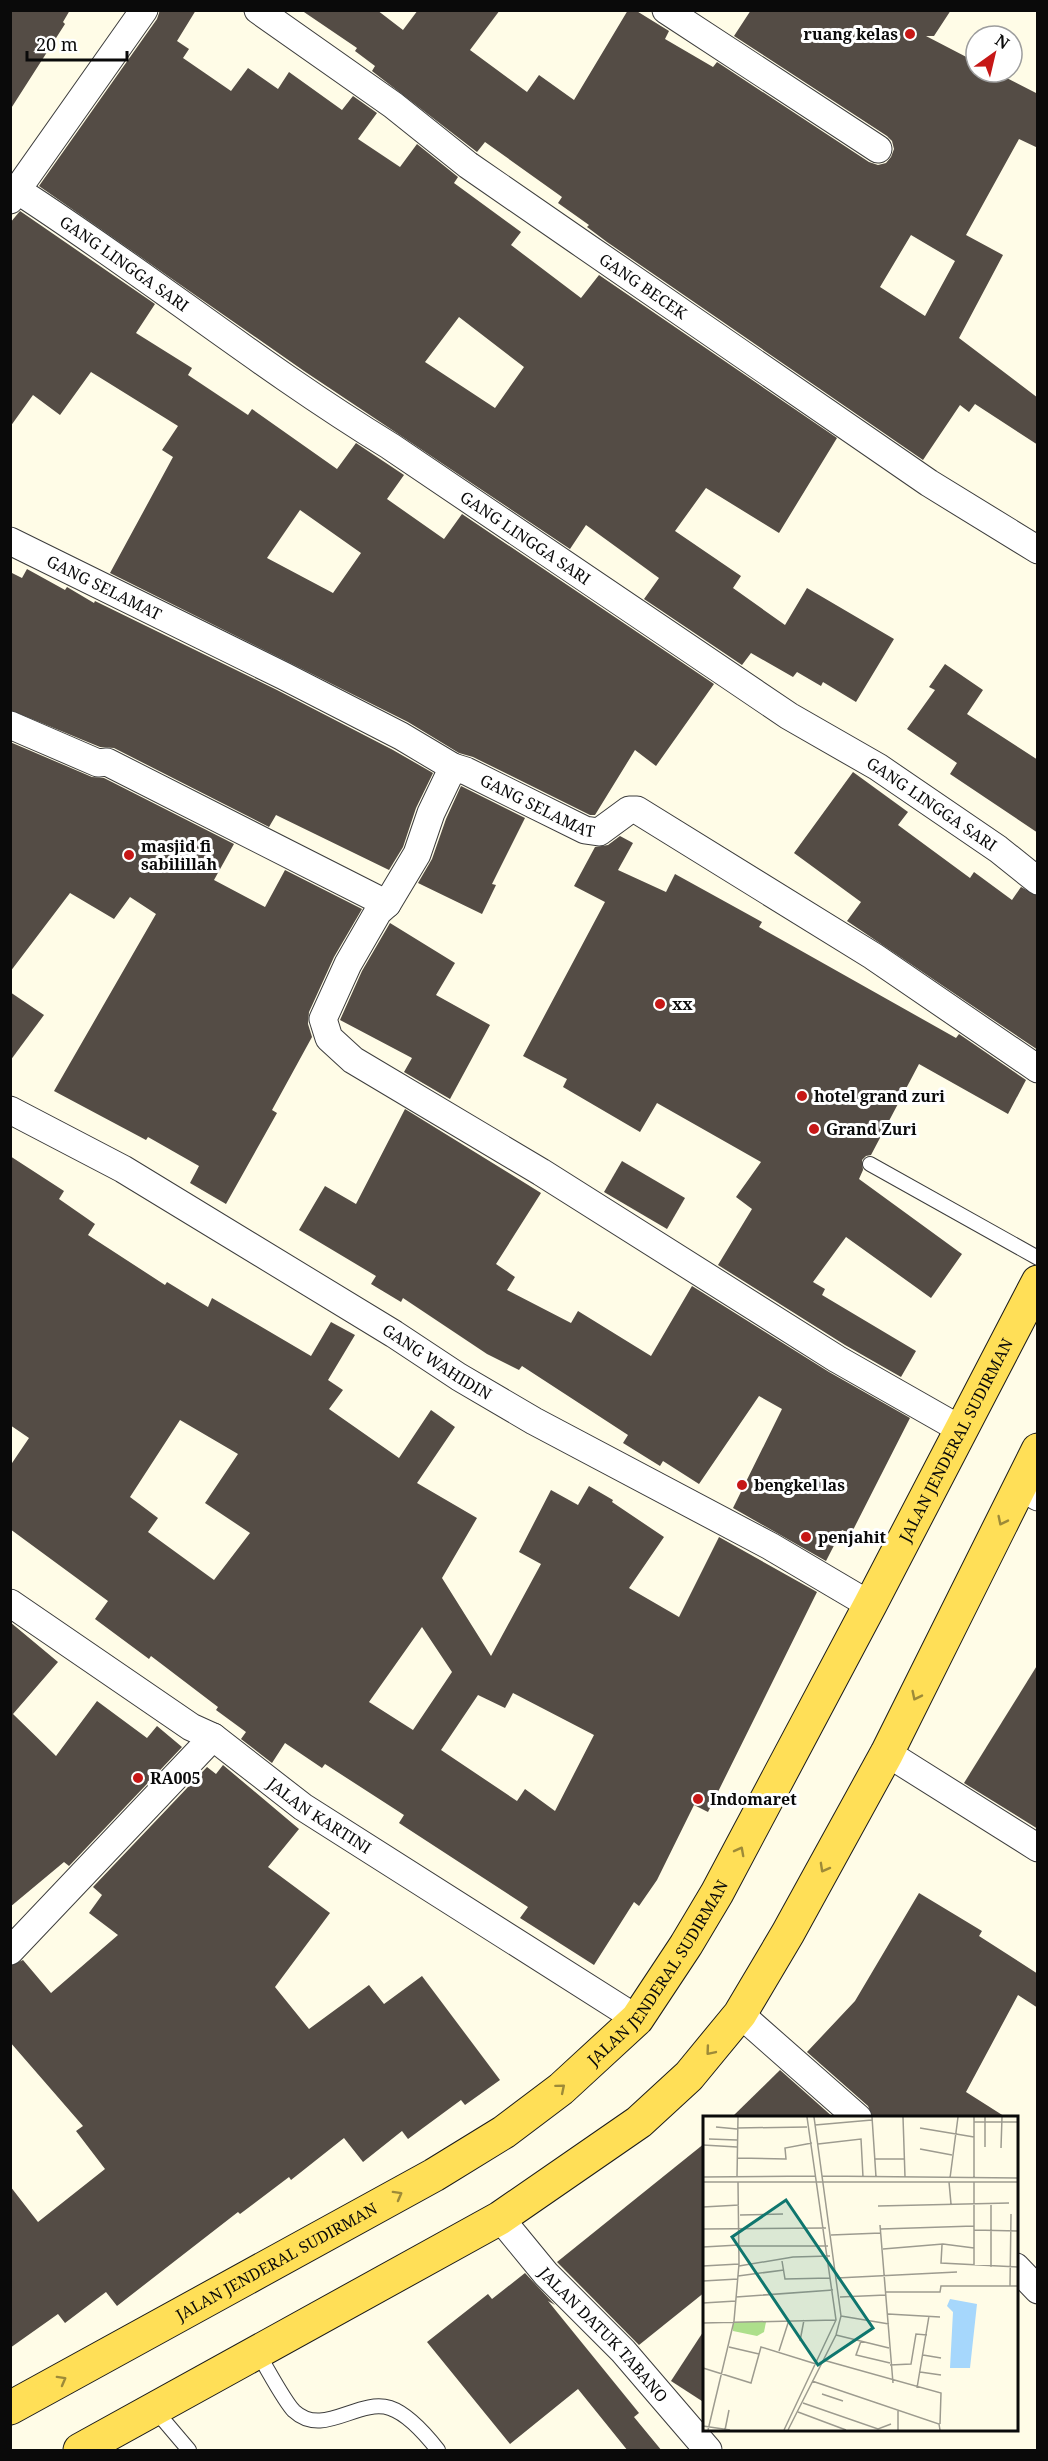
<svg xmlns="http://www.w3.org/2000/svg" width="1048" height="2461" font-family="'Noto Serif',serif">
	<rect width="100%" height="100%" fill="#fffce7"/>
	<g fill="#544c45" fill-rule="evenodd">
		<path d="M10,10H70L63,22L65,24L10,110Z"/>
		<path d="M160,10H196L177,41L189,49L183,58L231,91L248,68L278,89L289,72L342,110L353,96L377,113L358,139L400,167L417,144L458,177L454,183L521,232L511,245L581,298L599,275L837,438L779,533L706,488L675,531L741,576L733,588L785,625L807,588L894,639L856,702L823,682L821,686L797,672L793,677L751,653L742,665L644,599L659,578L586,525L570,549L304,371L39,186L157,19ZM459,317L524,367L495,408L425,362Z"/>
		<path d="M301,10H377L403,30L418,10H500L470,50L527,92L539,75L574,100L628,10H635L669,31L665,39L713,67L717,62L869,162L878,165L886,163L891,157L894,149L892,141L887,136L734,36L751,10H951L934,36H926L976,62V72H995L1038,94V148L1019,139L966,235L1003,255L959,338L1038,398V445L975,404L969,412L960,405L923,460L607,242L587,227L589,225L558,203L562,197L485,142L477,152L372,71L375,66L355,51L357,48ZM911,235L955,261L925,316L880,287Z"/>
		<path d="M20,211L155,304L136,333L192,368L188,375L248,415L252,409L337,469L356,443L404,475L387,499L444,539L462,514L714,684L656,766L635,750L595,815H590L473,757L459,753L408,722L110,573L173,457L162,450L178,426L91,372L60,415L33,395L10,427V223ZM300,510L361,553L333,593L267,558Z"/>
		<path d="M27,569L65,590L67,587L94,603L95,601L277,690L393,750L433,773L416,808L403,847L389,870L276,815L269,827L114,748L100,747L10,710V572L22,578Z"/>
		<path d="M945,664L983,690L967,714L1038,760V833L950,774L957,763L907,729L935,690L929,687Z"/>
		<path d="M10,742L92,777L104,778L234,844L214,880L265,907L285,870L362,909L334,957L309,1012L308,1024L312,1037L272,1110L277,1113L226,1204L190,1183L199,1166L148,1137L146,1140L54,1091L156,914L130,897L114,919L70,893L10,972Z"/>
		<path d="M853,772L908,812L898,825L970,878L974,872L1012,900L1021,887L1038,896V1050L847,921L861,902L794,853Z"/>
		<path d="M461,786L525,818L492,884L496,885L482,914L418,883L432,859L446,819Z"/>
		<path d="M620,836L633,843L618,870L666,892L675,874L762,922L759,927L956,1038L959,1034L1026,1080L1008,1114L919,1064L871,1155L866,1156L862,1160L863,1170L859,1179L962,1254L931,1298L846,1237L813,1282L825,1289L822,1295L916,1351L901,1377L845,1345L718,1265L752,1209L736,1197L761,1162L657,1103L640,1132L563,1087L567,1079L523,1056L605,902L574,886L595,847L608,845Z"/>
		<path d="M390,923L455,963L436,995L490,1025L450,1099L404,1072L412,1058L340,1020L362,971Z"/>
		<path d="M10,992L44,1015L10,1061Z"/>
		<path d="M405,1109L541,1193L496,1264L515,1277L507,1290L571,1323L578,1311L651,1356L692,1286L829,1372L910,1418L851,1534L842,1530L826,1561L733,1508L782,1409L759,1396L699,1484L663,1461L660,1466L623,1443L628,1435L522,1366L519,1370L487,1354L403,1298L401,1302L371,1284L376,1276L299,1230L325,1186L356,1204Z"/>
		<path d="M10,1156L64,1191L59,1199L95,1224L88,1235L165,1285L167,1282L208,1307L212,1298L311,1356L331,1322L355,1335L328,1380L343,1390L329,1409L399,1458L431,1410L455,1427L417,1483L477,1518L442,1578L491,1656L541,1564L519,1552L551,1490L578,1505L589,1486L613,1500L612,1502L664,1537L629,1588L679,1617L719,1537L817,1592L708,1812L694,1805L657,1880L639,1906L634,1902L594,1965L520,1918L528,1907L399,1823L404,1815L325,1764L322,1768L285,1743L272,1763L241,1739L246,1732L216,1710L218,1707L151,1656L149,1659L95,1619L108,1601L10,1529V1466L29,1438L10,1425ZM180,1420L238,1454L205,1503L250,1533L214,1580L148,1532L158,1518L130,1497ZM422,1627L452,1672L413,1730L369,1702ZM513,1693L594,1735L555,1811L525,1789L517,1801L441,1750L478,1695L505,1708Z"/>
		<path d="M622,1161L685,1198L667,1229L604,1192Z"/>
		<path d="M10,1622L58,1662L13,1714L56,1756L97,1701L147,1738L157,1726L182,1747L69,1866L64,1862L10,1907Z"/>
		<path d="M1038,1664V1829L964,1783Z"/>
		<path d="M223,1765L299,1829L268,1867L330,1913L275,1987L309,2029L369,1985L384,2004L422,1976L500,2080L465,2105L461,2100L408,2139L402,2131L363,2162L344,2138L291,2180L289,2177L240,2214L238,2212L117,2306L106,2292L65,2323L58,2314L10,2348V2186L38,2222L105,2169L76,2131L83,2126L10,2042V1966L23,1960L51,1993L118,1935L89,1913L102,1895L93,1887L207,1767L216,1774Z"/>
		<path d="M919,1893L982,1931L979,1936L1038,1974V2008L1018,1995L966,2092L1007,2118H873L868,2106L807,2052L855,2001Z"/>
		<path d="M780,2070L834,2118H731Z"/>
		<path d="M705,2143V2292L639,2345L557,2262Z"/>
		<path d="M525,2273L555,2305L548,2301L639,2413L634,2417L662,2451H628L578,2389L510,2444L427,2342L488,2294L492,2299Z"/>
		<path d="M705,2329V2403L671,2381Z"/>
	</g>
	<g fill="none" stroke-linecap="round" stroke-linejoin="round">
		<g stroke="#3d3d3d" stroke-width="16">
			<g id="lane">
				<path d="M870,1164L1038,1258"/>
				<path d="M257,2352C266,2366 284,2401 294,2411C323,2438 358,2398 390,2408C408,2414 427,2436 438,2450"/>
				<path d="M155,2410L189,2450"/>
			</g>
		</g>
		<g stroke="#3d3d3d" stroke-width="29">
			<g id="street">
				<path id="s1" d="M258,10L393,105L468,165L578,241L929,483L1038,550"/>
				<path d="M666,10L878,149"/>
				<path id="s2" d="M17,190C144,272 261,367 390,446L789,716L878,767L998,849L1038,881"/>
				<path d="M10,200L144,10"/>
				<path id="s3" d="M10,541L284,676L401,736L453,767L466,771L585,830L599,832L629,810H637L873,956L1038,1069"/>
				<path d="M10,725L98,763L107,762L387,904"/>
				<path d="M453,767L431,813L417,854L387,904L378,912L348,964L323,1019L329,1038L353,1060L541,1172L837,1359L960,1429"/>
				<path id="s4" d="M10,1110L123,1169L394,1334L459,1377L534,1421L770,1546L870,1605"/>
				<path d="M1019,1486L1038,1497"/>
				<path id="s5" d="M10,1603L191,1727L213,1737L303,1807L637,2019"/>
				<path d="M887,1753L1038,1848"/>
				<path d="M10,1951L213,1737"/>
				<path d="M740,2014L858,2118"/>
				<path id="s6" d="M500,2218L546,2274L623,2351L708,2450"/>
				<path d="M1016,2267L1038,2290"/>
			</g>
		</g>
		<g stroke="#1b1b1b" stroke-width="35">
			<g id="primary">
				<path id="s7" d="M10,2408L434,2175L504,2132L561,2089L637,2019L686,1945L717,1893L870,1605L1038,1282"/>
				<path d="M80,2450L500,2218L639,2122L689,2076L740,2014L788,1933L887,1753L1038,1450"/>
			</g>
		</g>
		<use href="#lane" stroke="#fff" stroke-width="14"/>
		<use href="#street" stroke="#fff" stroke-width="27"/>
		<use href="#primary" stroke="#ffdf57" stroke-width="33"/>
	</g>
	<defs><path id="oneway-chevron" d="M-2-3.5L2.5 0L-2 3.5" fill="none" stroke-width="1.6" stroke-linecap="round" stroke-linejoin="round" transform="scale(1.5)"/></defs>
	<g stroke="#9d8a38">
		<use href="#oneway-chevron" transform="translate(1002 1521) rotate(116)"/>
		<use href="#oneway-chevron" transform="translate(916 1696) rotate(116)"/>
		<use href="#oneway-chevron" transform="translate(740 1851) rotate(-62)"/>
		<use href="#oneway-chevron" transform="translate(824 1868) rotate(119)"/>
		<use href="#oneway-chevron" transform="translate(710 2051) rotate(130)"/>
		<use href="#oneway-chevron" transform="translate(561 2088) rotate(-40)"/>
		<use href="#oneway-chevron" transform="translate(398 2195) rotate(-29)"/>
		<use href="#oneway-chevron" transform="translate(62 2380) rotate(-29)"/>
	</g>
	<g fill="#c61716" stroke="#fff" stroke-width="2">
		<circle cx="910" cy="34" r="6"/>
		<circle cx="129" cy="855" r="6"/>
		<circle cx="660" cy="1004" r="6"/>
		<circle cx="802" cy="1096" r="6"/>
		<circle cx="814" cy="1129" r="6"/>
		<circle cx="742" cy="1485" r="6"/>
		<circle cx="806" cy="1537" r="6"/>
		<circle cx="138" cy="1778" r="6"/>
		<circle cx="698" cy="1799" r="6"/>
	</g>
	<g text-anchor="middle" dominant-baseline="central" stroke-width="6" stroke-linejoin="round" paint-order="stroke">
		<g font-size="16" font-weight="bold" fill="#0a0a0a" stroke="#fff" text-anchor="start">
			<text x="898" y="34" text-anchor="end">ruang kelas</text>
			<text x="141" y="846">masjid fi<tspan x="141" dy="18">sabilillah</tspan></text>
			<text x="672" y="1004">xx</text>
			<text x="814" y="1096">hotel grand zuri</text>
			<text x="826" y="1129">Grand Zuri</text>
			<text x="754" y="1485">bengkel las</text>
			<text x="818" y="1537">penjahit</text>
			<text x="150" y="1778">RA005</text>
			<text x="710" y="1799">Indomaret</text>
		</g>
		<g font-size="16" fill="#0a0a0a" stroke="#fff">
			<text stroke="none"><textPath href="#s2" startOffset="130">GANG LINGGA SARI</textPath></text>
			<text stroke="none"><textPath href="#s1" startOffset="474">GANG BECEK</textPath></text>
			<text stroke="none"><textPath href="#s2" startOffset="616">GANG LINGGA SARI</textPath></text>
			<text stroke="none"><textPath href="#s3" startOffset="105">GANG SELAMAT</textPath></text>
			<text stroke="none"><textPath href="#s3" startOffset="591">GANG SELAMAT</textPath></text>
			<text stroke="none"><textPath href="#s2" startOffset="1102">GANG LINGGA SARI</textPath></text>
			<text stroke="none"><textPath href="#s4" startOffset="496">GANG WAHIDIN</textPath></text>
			<text stroke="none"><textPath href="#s7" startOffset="1402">JALAN JENDERAL SUDIRMAN</textPath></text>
			<text stroke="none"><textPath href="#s5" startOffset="376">JALAN KARTINI</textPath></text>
			<text stroke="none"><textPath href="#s7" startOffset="790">JALAN JENDERAL SUDIRMAN</textPath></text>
			<text stroke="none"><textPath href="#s7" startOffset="304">JALAN JENDERAL SUDIRMAN</textPath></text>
			<text stroke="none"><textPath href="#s6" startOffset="156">JALAN DATUK TABANO</textPath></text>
		</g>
	</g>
	<g transform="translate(703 2116)">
		<rect width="315" height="315" fill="#fffce7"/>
		<path d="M30,206H63L61,216L54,220L30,215Z" fill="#addf8b"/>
		<path d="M247,183L274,188L267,252H247L250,196L244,190Z" fill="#a6d7fc"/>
		<path fill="none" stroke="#9d9b8f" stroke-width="1.5" d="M169,1L173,61M200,1L202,61M271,6H315M112,9L169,4M13,11L34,13M34,12L104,11M217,12L271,21M6,23L34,24M115,28L158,23L160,61M0,29L34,31M282,31V1M298,32L299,1M217,33L249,39M34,42L83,43L82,32L109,27M172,43H202M119,60L315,62M0,61L112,60M34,61L35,1M271,61V1M247,62L255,1M0,66H315M246,66L248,88M175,90L306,87M0,91L36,89M37,99L80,98M177,109L190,267M0,113L123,112M178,113L271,110M271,114L315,115M128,119L178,117M239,129L238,147L315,151M36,130H125M0,131L36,129M180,133L240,128L271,132M79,145L82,163L127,162M271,149V66M0,150L36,148M36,150L90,141L127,140M288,151V87M35,160L81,154M134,162L254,156M0,165L35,163M307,170L308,98M183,176H237L238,170H315M33,181L130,174M137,181L183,179M0,187L33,185M185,198L237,201M138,200L186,208M0,207L133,204M133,219L186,232M97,225L101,204M158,225L153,239L187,247M26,231L56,238M76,235L86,204M220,239L238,242M120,244L238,277L237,308M187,249L208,248L213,218L224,219M0,252L48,267L58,231L113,248M217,256L238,259M109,265L236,308L237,314M214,272L226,200M119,278L140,285M100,287L175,313L188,308M195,295V314M95,296L143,314M0,310L27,314M5,314L31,205L36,148L35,66M22,314L26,294M81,314L133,204L104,1M85,314L133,219L138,200L111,1"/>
		<path fill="#0f766e" fill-opacity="0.15" stroke="#0f766e" stroke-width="3" d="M83,84L170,212L115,249L29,121Z"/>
		<rect width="315" height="315" fill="none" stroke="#0a0a0a" stroke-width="3"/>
	</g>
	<rect width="1048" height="2461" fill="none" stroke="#0a0a0a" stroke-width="24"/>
	<g transform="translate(994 54) rotate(34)"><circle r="28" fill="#ffffff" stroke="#9d9d9d" stroke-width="1.5"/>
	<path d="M0-4.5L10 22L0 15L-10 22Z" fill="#c61716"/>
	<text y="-9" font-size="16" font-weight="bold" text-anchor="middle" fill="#0a0a0a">N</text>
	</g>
	<path d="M27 51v9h100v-9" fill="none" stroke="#0a0a0a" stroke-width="3"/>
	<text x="36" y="51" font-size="18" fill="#0a0a0a" stroke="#ffffff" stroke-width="4.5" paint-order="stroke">20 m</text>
</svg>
